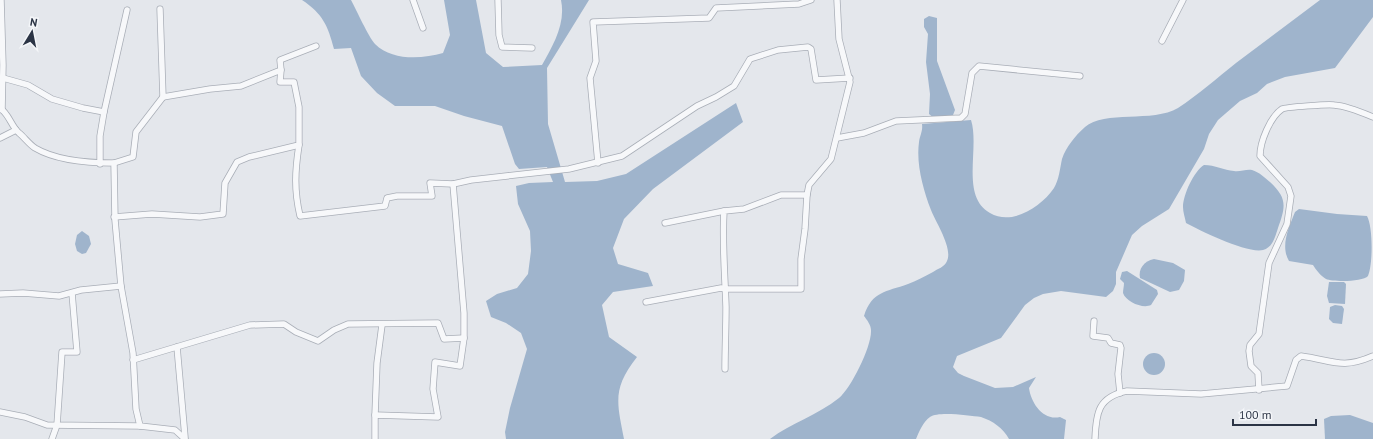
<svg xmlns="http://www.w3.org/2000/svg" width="1373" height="439" font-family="'PT Sans',sans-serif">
	<rect width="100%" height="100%" fill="#e4e7ec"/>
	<g fill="#9fb4cc">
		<path d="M302,0H351C357,11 368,36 375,44C392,61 422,59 443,53L450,35L444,0H476L486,53L503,67L542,65C553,45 566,24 561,0H589L547,68L548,124L565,182L597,181L626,174L736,103L743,122L653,189L624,219L613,248L618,264L648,273L653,286L613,292L602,305L609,337L637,357C612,389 617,402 624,439H506L505,432L510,408L527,349L521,333L506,323L491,317L486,301L497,294L517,288L528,274L531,251L530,231L518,204L516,186L529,183L553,182L547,167L519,169L515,164L502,126L464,116L435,106H395L377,93L361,76L351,48L334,49C328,26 323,14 302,0Z"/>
		<path d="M1320,0H1373V17L1335,68L1285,77L1267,84L1257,93L1240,101L1218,120L1209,134L1204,149L1169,209L1142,226L1132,235L1116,272V284L1113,291L1106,297L1061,291L1043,294L1034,298L1025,305L1001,338L957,356L953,367L958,373L964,376L995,388L1013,387L1036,377L1029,388C1031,403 1043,421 1060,417L1066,420L1064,439H1009C1003,428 993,421 981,417C970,416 939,411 930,417C923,422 919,432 916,439H770C791,423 818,415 839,398C851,388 872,346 871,330C871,325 867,320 864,316C872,291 886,292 908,284C916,281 925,276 933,272C937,269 945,267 947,261C953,248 936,223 931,210C923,189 916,164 919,142C920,135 923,131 922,124L971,120C980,148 960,196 990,213C1012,226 1041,207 1054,188C1059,180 1060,168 1062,159C1066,147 1075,136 1085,127C1104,110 1153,123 1178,108C1198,95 1217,78 1236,63C1264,42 1292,21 1320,0Z"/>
		<path d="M929,16L937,18V61L955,110L953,115L934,118L929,114L930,94L926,62L928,34L924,27V19Z"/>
		<path d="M1204,165C1215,165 1224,170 1234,171C1240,172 1246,169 1252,170C1259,172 1265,178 1270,182C1287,198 1286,206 1278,228C1275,237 1273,247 1263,250C1248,254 1201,231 1186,223C1185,218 1183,212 1183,207C1183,195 1194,171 1204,165Z"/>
		<path d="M1299,209L1337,214L1367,216C1373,227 1373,264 1368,276C1363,282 1333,282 1326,279C1320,275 1317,271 1313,265L1289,261C1280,246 1289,227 1295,212Z"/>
		<path d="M82,231L89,236L91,244L86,253L82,254L77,251L75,244L77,235Z"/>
		<path d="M1154,259L1173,263L1185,270L1184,281L1179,290L1170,292L1140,278C1138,269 1144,261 1154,259Z"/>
		<path d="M1127,271L1157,290L1158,294L1151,305C1143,309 1126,302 1123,293C1123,290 1124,286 1124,283L1120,279L1122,272Z"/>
		<path d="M1329,282H1344L1346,284L1345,304L1329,303L1327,296Z"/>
		<path d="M1335,305L1342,306L1344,309L1342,324L1333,323L1329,319L1330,307Z"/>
		<circle cx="1154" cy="364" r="11"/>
		<path d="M1350,415L1373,423V439H1325L1324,419L1331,416Z"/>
	</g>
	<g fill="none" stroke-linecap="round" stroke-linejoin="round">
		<g stroke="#a9aeb7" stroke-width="7">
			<g id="minor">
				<path d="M1,0L3,65L2,110"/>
				<path d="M413,0L423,28"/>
				<path d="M498,0L499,35L502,47L532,48"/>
				<path d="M1162,41L1183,0"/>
				<path d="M3,78L28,85L52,99L83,108L104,112"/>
				<path d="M163,97L210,89L241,86L281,70L280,60L316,46"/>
				<path d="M0,108C9,114 11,126 19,133C24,137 29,144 35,148C57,161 89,163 114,163L115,220L121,286L133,353L136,409L140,426L175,430L185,439"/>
				<path d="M0,138L16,130"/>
				<path d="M837,138L864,133L896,121L961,118L965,114L972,73L979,66L1080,76"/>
				<path d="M299,145C295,171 294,190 300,216L385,206L387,198L397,196H432L430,183L453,184L471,180L569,169L622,156L697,106L716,97L734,86L750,59L778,50L808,47L811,49L816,80L850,78"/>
				<path d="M114,163L133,157L136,132L163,97L160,9"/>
				<path d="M598,163L590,78L596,61L593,22L709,18L716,8L799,4L811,0"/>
				<path d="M100,164V136L104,112L127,10"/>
				<path d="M453,184L464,313V338"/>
				<path d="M807,195L809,185L831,159L850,82L839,39L837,0"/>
				<path d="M114,217L152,214L200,217L223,214L225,183L237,162L249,157L299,145V107L294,82H280L281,70"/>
				<path d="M665,223L724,211"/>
				<path d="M0,294L23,293L59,296L81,290L121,286"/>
				<path d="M646,302L721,288L725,289H801V259L805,229L807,195H781L744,209L724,211C722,243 725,275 726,307C726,328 725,348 725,369"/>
				<path d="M1094,321L1093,336L1108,338L1111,343L1120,345L1121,348L1118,374L1120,393"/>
				<path d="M177,347L185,437"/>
				<path d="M133,360L250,325L284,324L296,332L318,341L334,330L348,324L438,323L444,339L464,338L460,366L435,362L433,389L438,417L375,415V439"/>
				<path d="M1259,390L1258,373L1251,366L1249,351L1250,345L1259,334L1269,263L1287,224L1291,196L1288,187L1260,156C1260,142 1270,117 1282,109C1286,107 1329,104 1334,105C1347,106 1361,112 1373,117"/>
				<path d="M0,412L25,417L47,425L140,426"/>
				<path d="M375,415L377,363L382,325"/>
				<path d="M52,439L57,425L62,352H77L72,293"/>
				<path d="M1095,439C1096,413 1098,397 1127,391L1201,394L1287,386L1296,360L1301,356C1332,360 1341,370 1373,356"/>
			</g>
		</g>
		<use href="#minor" stroke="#f7f8fa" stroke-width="5.5"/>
	</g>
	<g transform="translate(32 32) rotate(10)" stroke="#f4f6f9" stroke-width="3" paint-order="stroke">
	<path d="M0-3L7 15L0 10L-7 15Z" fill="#2b3445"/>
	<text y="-6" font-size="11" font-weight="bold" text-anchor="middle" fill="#2b3445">N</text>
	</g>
	<path d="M1233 419v6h83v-6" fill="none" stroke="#2b3445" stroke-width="2"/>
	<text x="1239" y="419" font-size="12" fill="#2b3445" stroke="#f4f6f9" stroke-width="3" paint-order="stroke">100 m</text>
</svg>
